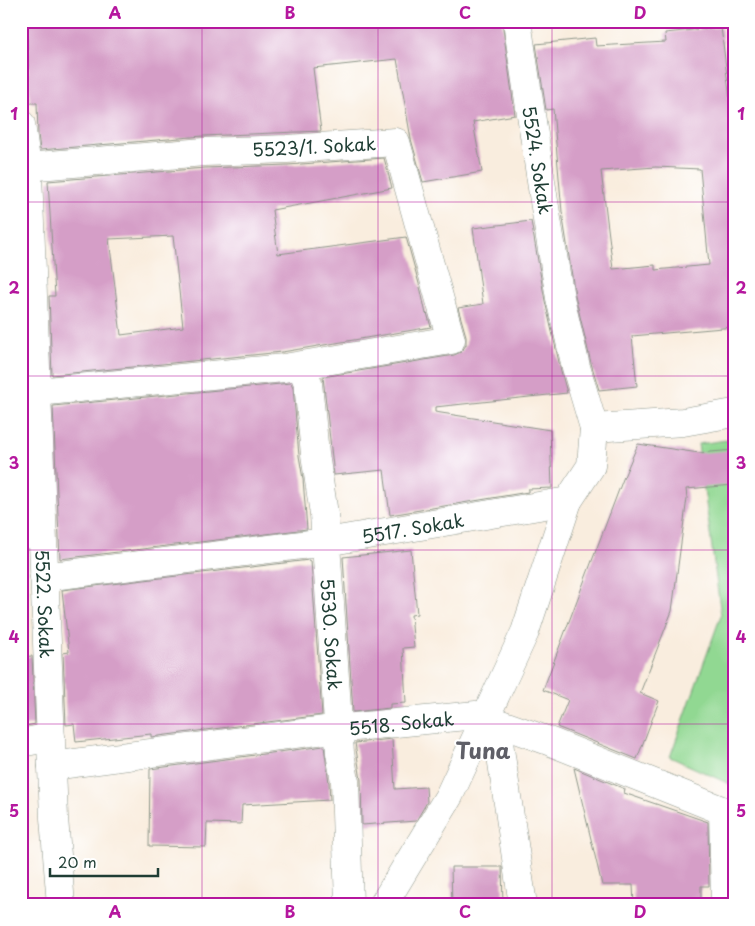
<svg xmlns="http://www.w3.org/2000/svg" width="755" height="926" font-family="'Playpen Sans',sans-serif">
	<rect width="100%" height="100%" fill="#fff"/>
	<filter id="ink" filterUnits="userSpaceOnUse"><feTurbulence type="fractalNoise" baseFrequency=".02" numOctaves="2"/><feDisplacementMap in="SourceGraphic" scale="10" xChannelSelector="R" yChannelSelector="G"/><feConvolveMatrix kernelMatrix="1 2 1 2 8 2 1 2 1" color-interpolation-filters="sRGB"/></filter>
	<filter id="wash" filterUnits="userSpaceOnUse"><feTurbulence type="fractalNoise" baseFrequency=".0096" numOctaves="4" result="noise"/><feDisplacementMap in="SourceGraphic" scale="20" xChannelSelector="R" yChannelSelector="G"/><feGaussianBlur stdDeviation="1.12" result="paint"/><feColorMatrix in="noise" values="0 0 0 0 0 0 0 0 0 0 0 0 0 0 0 0 0 1.4 0 .05"/><feComposite in="paint" operator="in"/></filter>
	<g filter="url(#wash)">
		<rect width="100%" height="100%" fill="#f9edde"/>
		<path fill="#91d892" stroke="#588a63" d="M734,439V786L670,757L721,615L698,444Z"/>
		<g id="blocks">
			<g fill="#d59ec7" fill-rule="evenodd">
				<path d="M26,21H502L515,115L473,122L482,172L423,182L411,139L397,59L313,68L321,131L203,136L40,150L38,134L37,103H30Z"/>
				<path d="M721,27L731,108H734V327L632,336L637,386L599,390L591,363L575,295L562,212L553,109L546,110L536,44L595,38L596,46L666,42L665,33ZM656,167L700,169L709,265L655,270V265L613,269L601,171Z"/>
				<path d="M384,158L392,188L272,210L278,254L406,237L421,291L426,314L427,313L431,327L282,352L52,375L49,296H55L48,181L205,168L288,165ZM173,236L183,327L121,335L109,239Z"/>
				<path d="M531,221L545,301L561,371L567,393L435,407V412L550,430L552,488L528,489V492L390,515L384,470L334,475L323,377L454,355L461,352L466,345V336L458,308L483,304L473,228Z"/>
				<path d="M291,383L293,387L299,456L303,479L307,529L60,559L53,406Z"/>
				<path d="M21,408L26,515H21Z"/>
				<path d="M638,444L699,453L734,450V485L686,489L687,498L672,611L640,693L659,701L637,759L557,727L568,700L543,690L623,479Z"/>
				<path d="M411,550L417,614L411,615L414,647L403,648L406,703L390,704V708L353,712L343,557Z"/>
				<path d="M309,560V561H311L322,715L151,737V734L76,742L74,724L66,725L63,653L69,652L62,590Z"/>
				<path d="M32,656L35,724L21,727V657Z"/>
				<path d="M392,739L395,789L426,787L427,802L416,821L362,825L361,780L355,743Z"/>
				<path d="M324,746L329,783L330,800L242,805L241,824L207,823L206,847L149,846L150,769Z"/>
				<path d="M574,768L625,789L624,793L708,822L709,886H701V905H634L633,885H602Z"/>
				<path d="M451,867H502L503,905H452Z"/>
			</g>
		</g>
	</g>
	<g filter="url(#ink)">
		<use href="#blocks" fill-opacity="0" stroke="#8c9589" stroke-width="1"/>
		<g fill="none" stroke-linecap="round" stroke-linejoin="round">
			<g stroke="#8c9589" stroke-width="29">
				<g id="street">
					<path d="M21,124L28,175L37,392"/>
					<path id="s1" d="M301,366L308,383L315,454L324,514L340,753L345,781L349,905"/>
					<path d="M21,392H37L284,368L451,340L396,142L287,149L204,152L26,167"/>
					<path d="M594,428L683,422L734,413"/>
					<path d="M21,535L42,533"/>
					<path id="s2" d="M44,577L326,542L568,501L591,466L594,428L576,367L560,298L544,201L517,21"/>
					<path d="M496,722L523,905"/>
					<path d="M21,743L51,737"/>
					<path id="s3" d="M52,766L325,730L476,715L546,740L734,815"/>
					<path d="M723,811L725,905"/>
					<path d="M383,905L449,796L525,632L568,501"/>
				</g>
			</g>
			<g stroke="#8c9589" stroke-width="29">
				<g id="secondary">
					<path id="s4" d="M37,392L54,818L61,905"/>
				</g>
			</g>
			<use href="#street" stroke="#fff" stroke-width="28"/>
			<use href="#secondary" stroke="#fff" stroke-width="28"/>
		</g>
	</g>
	<path fill="none" stroke="#b5179e" stroke-width="1" stroke-opacity="0.55" d="M202,21V905M378,21V905M552,21V905M21,202H734M21,376H734M21,550H734M21,724H734"/>
	<g text-anchor="middle" dominant-baseline="central" stroke-width="4" stroke-linejoin="round" paint-order="stroke">
		<g font-size="18" fill="#1f3d34" stroke="#fff">
			<text transform="translate(314 146) rotate(-3)">5523/1. Sokak</text>
			<text transform="translate(538 160) rotate(81)">5524. Sokak</text>
			<text stroke="none"><textPath href="#s2" startOffset="372">5517. Sokak</textPath></text>
			<text stroke="none"><textPath href="#s4" startOffset="212">5522. Sokak</textPath></text>
			<text stroke="none"><textPath href="#s1" startOffset="271">5530. Sokak</textPath></text>
			<text stroke="none"><textPath href="#s3" startOffset="352">5518. Sokak</textPath></text>
		</g>
		<g font-size="22" font-weight="bold" fill="#5f5f67" stroke="#fff">
			<text x="483" y="749">Tuna</text>
		</g>
	</g>
	<rect width="755" height="926" fill="none" stroke="#fff" stroke-width="55"/>
	<path d="M50 868v8h108v-8" fill="none" stroke="#1f3d34" stroke-width="2.5"/>
	<text x="58" y="868" font-size="15" fill="#1f3d34" stroke="#ffffff" stroke-width="4" paint-order="stroke">20 m</text>
	<rect x="28" y="28" width="700" height="870" fill="none" stroke="#b5179e" stroke-width="2"/>
	<g font-size="16" text-anchor="middle" font-weight="bold" fill="#b5179e">
		<text x="115" y="19">A</text>
		<text x="290" y="19">B</text>
		<text x="465" y="19">C</text>
		<text x="640" y="19">D</text>
		<text x="14" y="120">1</text>
		<text x="741" y="120">1</text>
		<text x="14" y="294">2</text>
		<text x="741" y="294">2</text>
		<text x="14" y="469">3</text>
		<text x="741" y="469">3</text>
		<text x="14" y="643">4</text>
		<text x="741" y="643">4</text>
		<text x="14" y="817">5</text>
		<text x="741" y="817">5</text>
		<text x="115" y="918">A</text>
		<text x="290" y="918">B</text>
		<text x="465" y="918">C</text>
		<text x="640" y="918">D</text>
	</g>
</svg>
